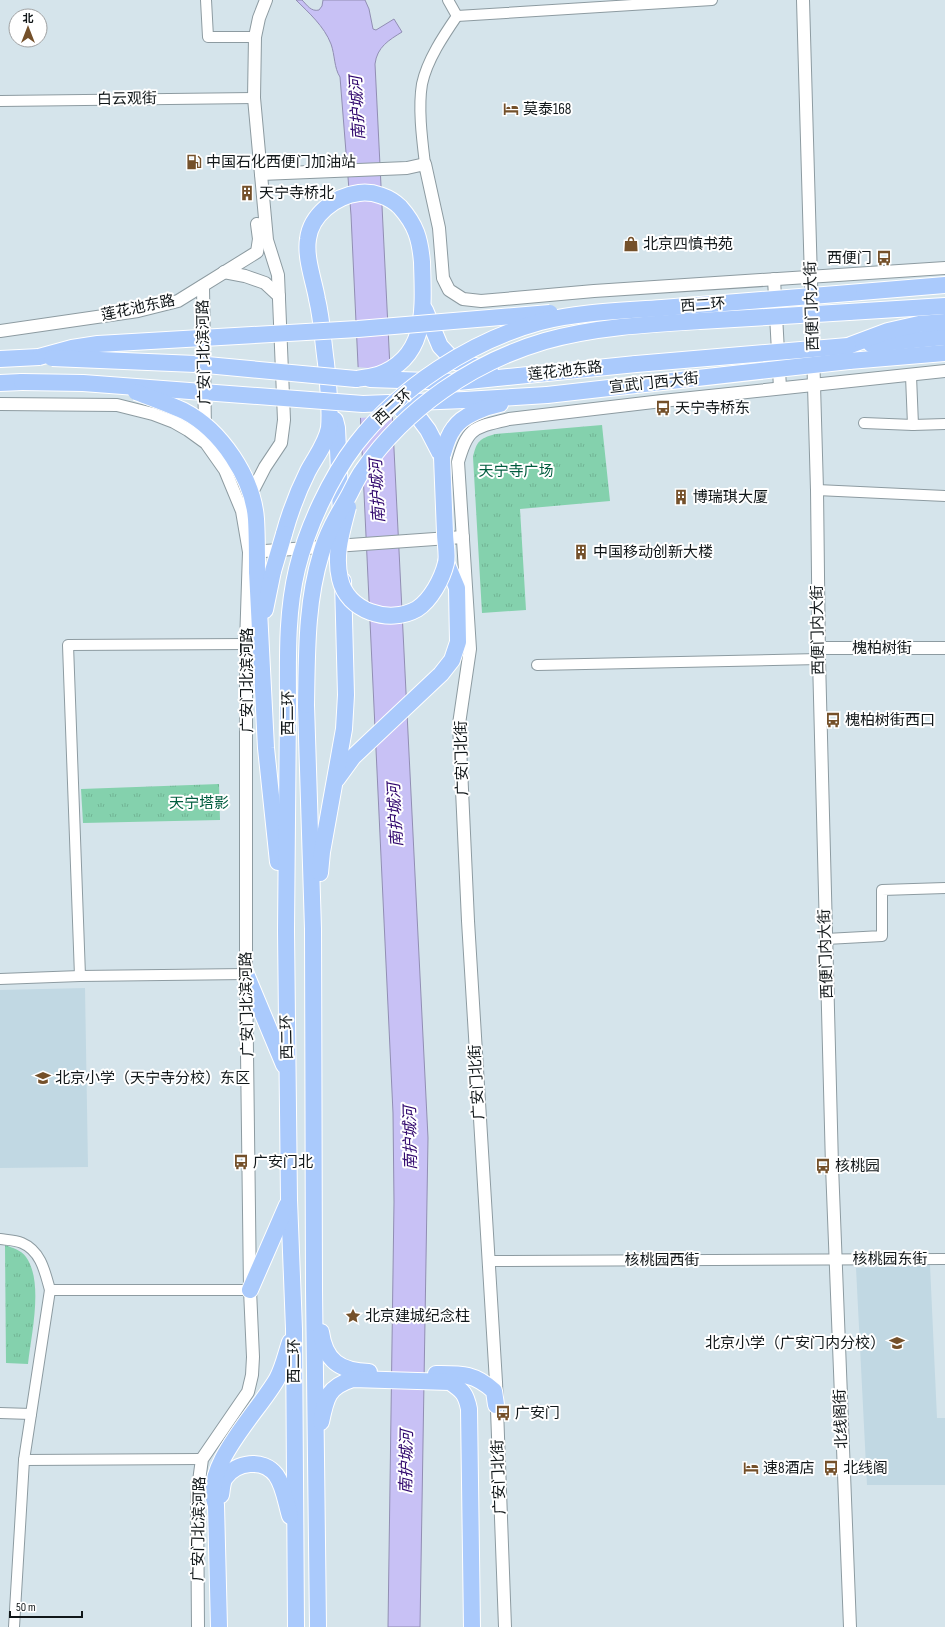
<svg xmlns="http://www.w3.org/2000/svg" width="945" height="1627" font-family="'Sofia Sans Condensed','Noto Sans SC',sans-serif">
	<defs>
		<pattern id="park-tufts" width="24" height="20" patternUnits="userSpaceOnUse"><rect width="24" height="20" fill="#84d1ad"/><path d="M3 7l-1-3M5 7V3M7 7l1-3M15 17l-1-3M17 17v-4M19 17l1-3" fill="none" stroke="#71b394"/></pattern>
	</defs>
	<rect width="100%" height="100%" fill="#d5e4eb"/>
	<g fill="#c1d8e3">
		<path d="M85,988L88,1167L0,1168V990Z"/>
		<path d="M930,1265L937,1418H945V1485H867L856,1268Z"/>
	</g>
	<g fill="url(#park-tufts)">
		<path d="M602,425L610,501L520,509L526,610L482,613L473,457C477,441 479,439 495,434Z"/>
		<path d="M219,784L220,820L83,823L81,789Z"/>
		<path d="M5,1245C13,1248 21,1250 26,1257C44,1282 31,1335 28,1364L6,1363Z"/>
	</g>
	<path fill="#c8c1f5" stroke="#918eb3" d="M296,0H302C307,5 311,12 319,10L322,6L323,0H365L369,9L373,29L376,30L394,19L402,32C389,40 377,47 375,64L428,1138L420,1627H388L394,1202L393,1113L351,215L340,77C334,68 335,55 331,44C324,26 309,13 296,0Z"/>
	<path fill="#d5e4eb" d="M356,367L392,370L394,416L358,418Z"/>
	<g fill="none" stroke-linecap="round" stroke-linejoin="round">
		<g stroke="#8d9ba1" stroke-width="12">
			<g id="minor">
				<path d="M206,0L208,37H255"/>
				<path d="M448,0L457,16"/>
				<path d="M457,16L712,0"/>
				<path d="M0,101L254,98"/>
				<path d="M425,164C422,139 418,108 422,84C427,60 444,35 457,16"/>
				<path d="M911,376L913,425"/>
				<path d="M864,423L913,425L945,424"/>
				<path d="M817,490L945,496"/>
				<path d="M537,665L819,659"/>
				<path d="M826,939L882,936V890L945,888"/>
				<path d="M80,976L68,645L246,644"/>
				<path d="M0,979L80,976L246,974"/>
				<path d="M0,1239C7,1240 15,1240 22,1243C41,1251 45,1272 50,1290H250"/>
				<path d="M488,1261L945,1259"/>
				<path d="M0,1413L31,1414"/>
				<path d="M24,1460L202,1459"/>
				<path d="M14,1627L24,1460L50,1290"/>
			</g>
		</g>
		<g stroke="#8d9ba1" stroke-width="14">
			<g id="tertiary">
				<path d="M803,0L817,490L819,659L832,1166L850,1627"/>
				<path d="M261,174L407,168L425,164L439,228L443,278L449,290L463,299L481,301L594,291L945,268"/>
				<path d="M224,272L245,276L265,283L279,296"/>
				<path d="M774,279L780,388"/>
				<path d="M203,286L205,432"/>
				<path d="M0,331L138,311L178,301L257,252L259,239L257,224"/>
				<path d="M0,404L117,405L153,414L174,422L188,430L206,443L225,470L242,511L249,552L246,644V974L250,1290L253,1357L252,1375L248,1392L202,1459L197,1496L198,1627"/>
				<path d="M249,498L265,467L281,443L284,420L278,275L267,240L254,98L255,37L259,18L266,0"/>
				<path d="M250,552L463,537"/>
				<path d="M818,648H945"/>
				<path d="M505,1627L496,1382L468,921L459,724L470,649L458,462C468,426 474,428 509,419L662,401L945,371"/>
			</g>
		</g>
		<g stroke="#fff" stroke-width="18">
			<g id="trunk">
				<path d="M849,293L945,285"/>
				<path d="M425,310L440,346L455,362L490,369"/>
				<path d="M849,312L945,306"/>
				<path d="M871,344L945,337"/>
				<path d="M848,346L888,331L919,324L945,322"/>
				<path d="M0,359L39,357"/>
				<path d="M849,361L945,353"/>
				<path d="M370,379L458,382L636,364"/>
				<path d="M0,383L22,382"/>
				<path d="M363,404L465,400L547,395"/>
				<path d="M402,410L416,414L428,430L442,457"/>
				<path d="M335,420L337,428L341,515"/>
				<path d="M442,457C445,447 447,437 454,428C463,415 485,407 500,404"/>
				<path d="M284,534C290,512 298,491 308,471C316,456 326,444 329,428C331,407 328,384 326,363C323,342 322,320 317,299C314,281 305,258 308,239C311,215 335,196 359,193C373,191 390,197 400,207C416,225 420,239 422,262C423,306 429,357 378,375C371,377 363,378 356,379"/>
				<path d="M257,571L266,748L278,862"/>
				<path d="M265,610L273,571"/>
				<path d="M306,705L313,929L314,1290L318,1627"/>
				<path d="M288,708L286,931L289,1200L294,1329L296,1627"/>
				<path d="M337,779L353,757L441,674L452,660L458,642L457,588L446,562"/>
				<path d="M320,873L322,852L344,729L346,695L343,581"/>
				<path d="M246,974L284,1065"/>
				<path d="M250,1290L287,1205"/>
				<path d="M321,1332C325,1361 340,1371 369,1372"/>
				<path d="M436,1374C461,1374 474,1373 494,1391L496,1405"/>
				<path d="M321,1422C326,1397 328,1387 353,1379L450,1382C463,1391 466,1394 469,1409L472,1627"/>
				<path d="M221,1495C222,1490 222,1482 225,1478C236,1462 263,1458 276,1475C284,1486 286,1503 290,1516"/>
				<path d="M219,1627L216,1505C200,1468 259,1411 277,1379C283,1368 286,1354 290,1342"/>
			</g>
		</g>
		<use href="#minor" stroke="#fff" stroke-width="10"/>
		<use href="#tertiary" stroke="#fff" stroke-width="12"/>
		<use href="#trunk" stroke="#aacafc" stroke-width="16"/>
		<g stroke="#fff" stroke-width="18" stroke-linecap="butt">
			<g id="trunk-bridge">
				<path d="M39,357L72,348L98,344L358,329L550,313"/>
				<path d="M52,358L196,364L356,379"/>
				<path d="M636,364L848,346"/>
				<path d="M22,382L83,383L363,404"/>
				<path d="M136,392C152,398 169,404 184,411C221,430 253,478 256,519C257,536 257,554 257,571"/>
				<path d="M547,395L849,361"/>
				<path d="M348,507C342,531 334,554 340,579C347,611 389,625 417,609C431,600 442,579 446,563C448,555 445,542 445,533C444,508 443,482 442,457"/>
				<path d="M273,571L284,534"/>
				<path d="M306,705C307,654 306,603 321,554C327,533 337,516 348,497C353,488 357,478 363,470C406,408 473,362 545,341C595,327 649,324 700,321C750,318 799,315 849,312"/>
				<path d="M288,708C288,661 286,615 297,569C307,528 330,478 356,444C400,387 471,341 540,322C579,312 622,311 662,308C724,303 787,298 849,293"/>
			</g>
		</g>
		<use href="#trunk-bridge" stroke="#aacafc" stroke-width="16"/>
	</g>
	<defs>
		<g id="hotel-bare" transform="scale(1.2)"><path d="M-6-4.5h1.5V1H6V5H4.5V3h-9V5H-6ZM-4 0a1.8 1.8 0 1 1 3.6 0ZM.5 0V-2.5h3Q6-2.5 6 0Z" fill="#74502a" stroke="#fff" stroke-width="2.5" paint-order="stroke"/></g>
		<g id="fuel-bare" transform="scale(1.2)"><path d="M-5.5-6h7V0h2V4h1.3V-2.5L3-4.5l.8-.8L6-3V5H2.5V1h-1V6h-7ZM-4.2-4.7v3.2H.2V-4.7Z" fill="#74502a" stroke="#fff" stroke-width="2.5" paint-order="stroke"/></g>
		<g id="building-bare" transform="scale(1.2)"><path d="M-4-6H4V6H1V3H-1V6H-4ZM-2.5-4.3h1.7v1.8h-1.7ZM.8-4.3h1.7v1.8H.8ZM-2.5-1h1.7V.8h-1.7ZM.8-1h1.7V.8H.8Z" fill="#74502a" stroke="#fff" stroke-width="2.5" paint-order="stroke"/></g>
		<g id="shop-bare" transform="scale(1.2)"><path d="M-5-2.5h2.3a2.7 3.5 0 0 1 5.4 0H5L5.5 6h-11ZM-1.5-2.5h3a1.5 2.3 0 0 0-3 0Z" fill="#74502a" stroke="#fff" stroke-width="2.5" paint-order="stroke"/></g>
		<g id="bus-bare" transform="scale(1.2)"><path d="M-5-6H5V4H4V6H2V4H-2V6H-4V4H-5ZM-3.5-4V0h7V-4ZM-3.5 1.2v1.5H-2V1.2ZM2 1.2v1.5H3.5V1.2Z" fill="#74502a" stroke="#fff" stroke-width="2.5" paint-order="stroke"/></g>
		<g id="school-bare" transform="scale(1.2)"><path d="M0-5L7-2L0 1L-7-2ZM-4 1L0 2.5L4 1V4Q0 6-4 4Z" fill="#74502a" stroke="#fff" stroke-width="2.5" paint-order="stroke"/></g>
		<g id="sight-bare" transform="scale(1.2)"><path d="M0-6L1.8-2.2L6-1.7L2.9 1.2L3.7 5.4L0 3.3L-3.7 5.4L-2.9 1.2L-6-1.7L-1.8-2.2Z" fill="#74502a" stroke="#fff" stroke-width="2.5" paint-order="stroke"/></g>
	</defs>
	<g fill-rule="evenodd">
		<use href="#hotel-bare" x="511" y="109"/>
		<use href="#fuel-bare" x="194" y="162"/>
		<use href="#building-bare" x="247" y="193"/>
		<use href="#shop-bare" x="631" y="244"/>
		<use href="#bus-bare" x="884" y="258"/>
		<use href="#bus-bare" x="663" y="408"/>
		<use href="#building-bare" x="681" y="497"/>
		<use href="#building-bare" x="581" y="552"/>
		<use href="#bus-bare" x="833" y="720"/>
		<use href="#school-bare" x="43" y="1078"/>
		<use href="#bus-bare" x="241" y="1162"/>
		<use href="#bus-bare" x="823" y="1166"/>
		<use href="#sight-bare" x="353" y="1316"/>
		<use href="#school-bare" x="897" y="1343"/>
		<use href="#bus-bare" x="503" y="1413"/>
		<use href="#hotel-bare" x="751" y="1468"/>
		<use href="#bus-bare" x="831" y="1468"/>
	</g>
	<g text-anchor="middle" dominant-baseline="central" stroke-width="4" stroke-linejoin="round" paint-order="stroke">
		<g font-size="15" fill="#111719" stroke="#fff">
			<text transform="translate(127 99) rotate(-1)">白云观街</text>
			<text transform="translate(703 305) rotate(-4)">西二环</text>
			<text transform="translate(812 306) rotate(-92)">西便门内大街</text>
			<text transform="translate(138 308) rotate(-12)">莲花池东路</text>
			<text transform="translate(204 352) rotate(-91)">广安门北滨河路</text>
			<text transform="translate(565 371) rotate(-6)">莲花池东路</text>
			<text transform="translate(654 383) rotate(-6)">宣武门西大街</text>
			<text transform="translate(393 407) rotate(-42)">西二环</text>
			<text transform="translate(818 630) rotate(-91)">西便门内大街</text>
			<text x="882" y="648">槐柏树街</text>
			<text transform="translate(247 680) rotate(-90)">广安门北滨河路</text>
			<text transform="translate(288 713) rotate(-90)">西二环</text>
			<text transform="translate(462 758) rotate(-91)">广安门北街</text>
			<text transform="translate(826 954) rotate(-92)">西便门内大街</text>
			<text transform="translate(247 1004) rotate(-91)">广安门北滨河路</text>
			<text transform="translate(287 1037) rotate(-91)">西二环</text>
			<text transform="translate(477 1082) rotate(-93)">广安门北街</text>
			<text x="890" y="1259">核桃园东街</text>
			<text x="662" y="1260">核桃园西街</text>
			<text transform="translate(294 1361) rotate(-90)">西二环</text>
			<text transform="translate(841 1419) rotate(-92)">北线阁街</text>
			<text transform="translate(499 1477) rotate(-92)">广安门北街</text>
			<text transform="translate(199 1529) rotate(-89)">广安门北滨河路</text>
		</g>
		<g font-size="15" fill="#111719" stroke="#fff" text-anchor="start">
			<text x="523" y="109">莫泰168</text>
			<text x="206" y="162">中国石化西便门加油站</text>
			<text x="259" y="193">天宁寺桥北</text>
			<text x="643" y="244">北京四慎书苑</text>
			<text x="872" y="258" text-anchor="end">西便门</text>
			<text x="675" y="408">天宁寺桥东</text>
			<text x="693" y="497">博瑞琪大厦</text>
			<text x="593" y="552">中国移动创新大楼</text>
			<text x="845" y="720">槐柏树街西口</text>
			<text x="55" y="1078">北京小学（天宁寺分校）东区</text>
			<text x="253" y="1162">广安门北</text>
			<text x="835" y="1166">核桃园</text>
			<text x="365" y="1316">北京建城纪念柱</text>
			<text x="885" y="1343" text-anchor="end">北京小学（广安门内分校）</text>
			<text x="515" y="1413">广安门</text>
			<text x="763" y="1468">速8酒店</text>
			<text x="843" y="1468">北线阁</text>
		</g>
		<g font-size="15" fill="#005c3e" stroke="#fff">
			<text x="516" y="471">天宁寺广场</text>
			<text x="199" y="803">天宁塔影</text>
		</g>
		<g font-size="16" font-style="italic" fill="#30076d" stroke="#fff">
			<text transform="translate(358 108) rotate(-93)">南护城河</text>
			<text transform="translate(378 491) rotate(-93)">南护城河</text>
			<text transform="translate(396 815) rotate(-93)">南护城河</text>
			<text transform="translate(411 1138) rotate(-91)">南护城河</text>
			<text transform="translate(407 1462) rotate(-89)">南护城河</text>
		</g>
	</g>
	<g transform="translate(28 28)"><circle r="19" fill="#ffffff" stroke="#a0a2a3"/>
	<path d="M0-3L7 15L0 10L-7 15Z" fill="#74502a"/>
	<text y="-6" font-size="11" font-weight="bold" text-anchor="middle" fill="#111719">北</text>
	</g>
	<path d="M10 1611v6h72v-6" fill="none" stroke="#111719" stroke-width="2"/>
	<text x="16" y="1611" font-size="12" fill="#111719" stroke="#ffffff" stroke-width="3" paint-order="stroke">50 m</text>
</svg>
